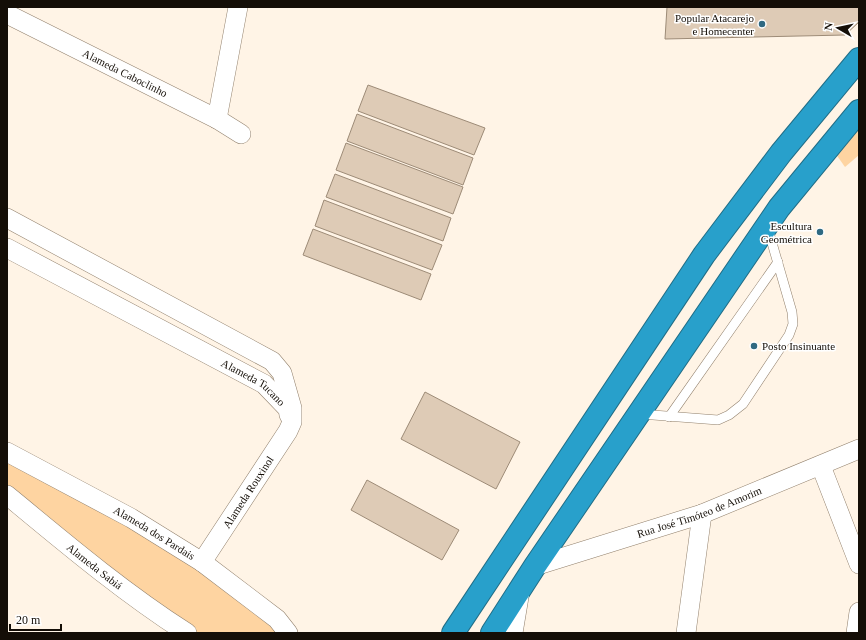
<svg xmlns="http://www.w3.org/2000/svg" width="866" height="640" font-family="Georgia,serif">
	<rect width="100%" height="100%" fill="#fff4e6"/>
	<g fill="#fed4a1">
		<path d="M855,125L859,131V155L845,167L833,150Z"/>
		<path d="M7,452L131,518L280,633H187L7,495Z"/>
	</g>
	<g fill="#decbb6" stroke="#9d8b77">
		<path d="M667,7H859V22L845,35L665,39Z"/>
		<path d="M368,85L485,128L474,155L358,111Z"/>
		<path d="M357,114L473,158L463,185L347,141Z"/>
		<path d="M346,143L463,187L453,214L336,170Z"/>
		<path d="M335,174L451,218L443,241L326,197Z"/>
		<path d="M324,200L442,245L432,270L315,226Z"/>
		<path d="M313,229L431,274L421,300L303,255Z"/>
		<path d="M425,392L520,442L496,489L401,439Z"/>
		<path d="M367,480L459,530L442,560L351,510Z"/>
	</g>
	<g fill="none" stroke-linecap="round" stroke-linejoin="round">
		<g stroke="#92816d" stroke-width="10">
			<g id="lane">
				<path d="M640,414L718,420L729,415L743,404L789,335L793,324L792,312L768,229"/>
				<path d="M669,417L778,262"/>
			</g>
		</g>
		<g stroke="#92816d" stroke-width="20">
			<g id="street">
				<path id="s1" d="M7,14L217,119L241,134"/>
				<path d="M217,119L238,7"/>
				<path d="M7,218L272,361L282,373L292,408V422L288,431L202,562"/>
				<path id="s2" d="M7,248L264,384L288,409L289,415"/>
				<path id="s3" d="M7,452L131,518L202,562L277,619L288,633"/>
				<path d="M821,466L859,564"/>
				<path id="s4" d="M7,495C65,543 123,592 187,633"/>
				<path id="s5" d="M535,566L702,514L859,449"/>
				<path d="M513,633L520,591"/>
				<path d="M686,633L702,514"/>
				<path d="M856,633L859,612"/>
			</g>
		</g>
		<g stroke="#216d86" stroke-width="24">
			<g id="highway">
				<path d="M453,633L704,255L781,153L859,59"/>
				<path d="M492,633L535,566L779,208L859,111"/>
			</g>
		</g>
		<use href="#lane" stroke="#fff" stroke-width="9"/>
		<use href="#street" stroke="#fff" stroke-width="19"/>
		<use href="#highway" stroke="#28a0cb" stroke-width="22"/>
	</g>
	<g fill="#2f6982" stroke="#fff" stroke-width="1.5">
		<circle cx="762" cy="24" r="4"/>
		<circle cx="820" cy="232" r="4"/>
		<circle cx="754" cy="346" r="4"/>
	</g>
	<g text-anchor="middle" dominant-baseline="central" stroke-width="3" stroke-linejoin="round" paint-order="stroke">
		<g font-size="11" fill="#140e07" stroke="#fff" text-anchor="end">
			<text x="754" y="18">Popular Atacarejo<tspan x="754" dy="13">e Homecenter</tspan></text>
			<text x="812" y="226">Escultura<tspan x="812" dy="13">Geométrica</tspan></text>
			<text x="762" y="346" text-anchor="start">Posto Insinuante</text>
		</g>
		<g font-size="11" fill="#140e07" stroke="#fff">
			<text stroke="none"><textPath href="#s1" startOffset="132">Alameda Caboclinho</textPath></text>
			<text stroke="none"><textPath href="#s2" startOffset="281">Alameda Tucano</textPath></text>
			<text transform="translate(248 492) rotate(-57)">Alameda Rouxinol</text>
			<text stroke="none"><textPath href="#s5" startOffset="173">Rua José Timóteo de Amorim</textPath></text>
			<text stroke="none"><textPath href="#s3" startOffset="168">Alameda dos Pardais</textPath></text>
			<text stroke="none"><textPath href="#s4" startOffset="113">Alameda Sabiá</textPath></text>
		</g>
	</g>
	<rect width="866" height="640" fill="none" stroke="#140e07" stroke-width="16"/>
	<g transform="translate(838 28) rotate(279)" stroke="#ffffff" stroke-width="3" paint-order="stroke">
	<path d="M0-3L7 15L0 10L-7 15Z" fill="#140e07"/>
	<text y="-6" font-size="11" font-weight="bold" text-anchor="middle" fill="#140e07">N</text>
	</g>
	<path d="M10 624v6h51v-6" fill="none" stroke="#140e07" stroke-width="2"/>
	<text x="16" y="624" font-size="12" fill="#140e07" stroke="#ffffff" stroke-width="3" paint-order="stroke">20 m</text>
</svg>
